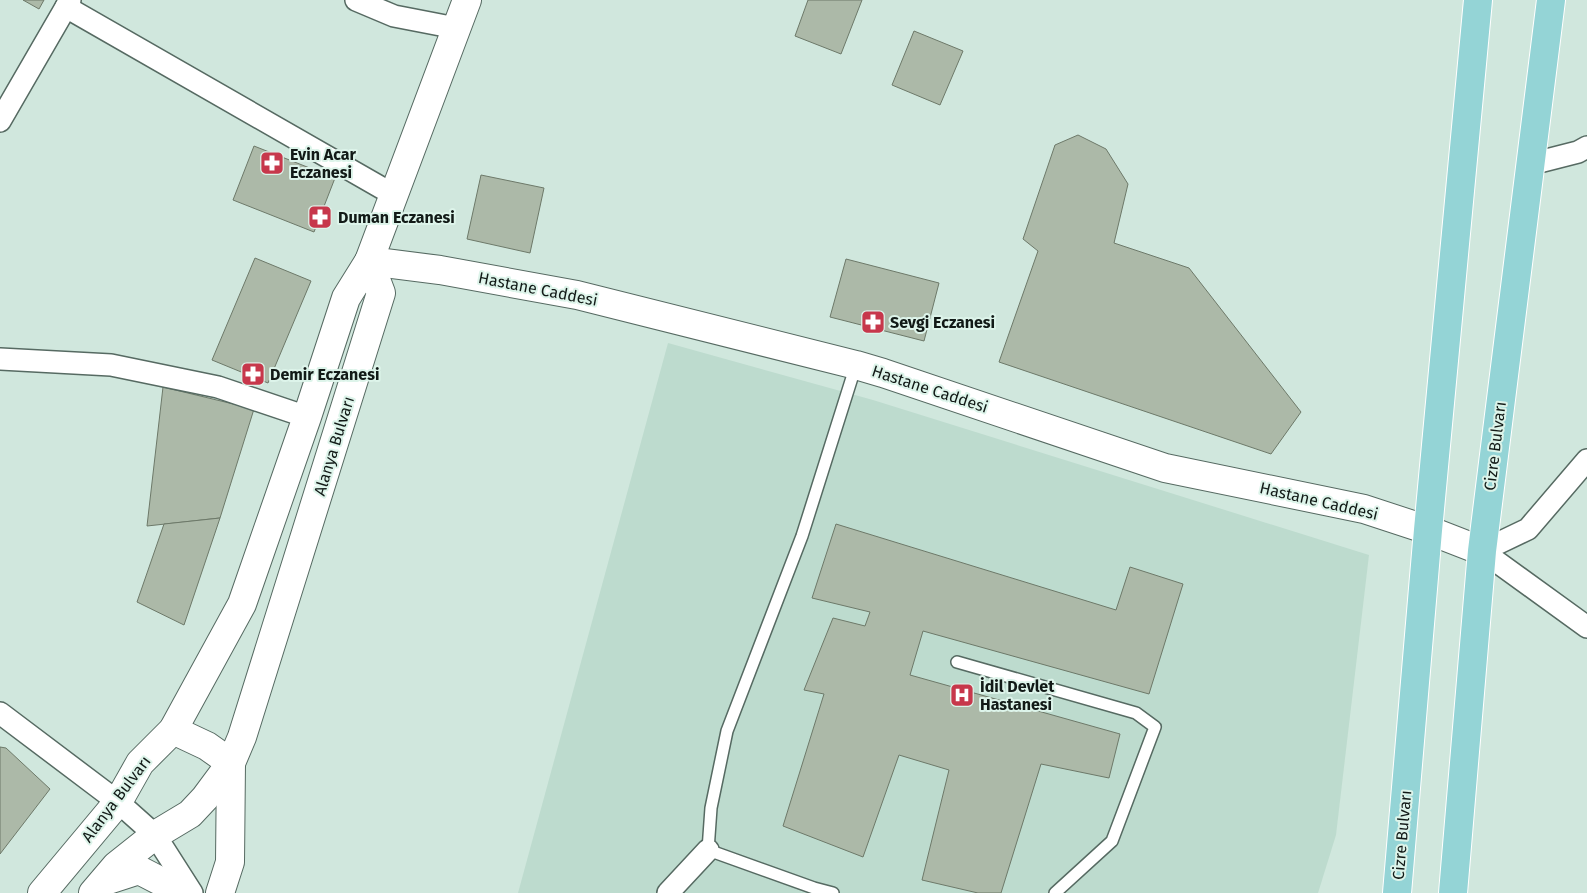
<svg xmlns="http://www.w3.org/2000/svg" width="1587" height="893" font-family="'Fira Sans',sans-serif">
	<rect width="100%" height="100%" fill="#d0e7dd"/>
	<path fill="#bddbce" d="M668,343L873,400L1369,555L1336,835L1318,893H518Z"/>
	<g fill="#acb9a8" stroke="#6d7969">
		<path d="M23,0H44L39,9Z"/>
		<path d="M808,0H862L841,54L795,36Z"/>
		<path d="M914,31L963,51L940,105L892,85Z"/>
		<path d="M1078,135L1106,149L1128,184L1114,243L1189,268L1301,412L1271,454L999,362L1038,251L1023,239L1055,145Z"/>
		<path d="M254,146L335,178L314,232L233,200Z"/>
		<path d="M481,175L544,188L530,253L467,239Z"/>
		<path d="M255,258L311,281L268,383L212,360Z"/>
		<path d="M846,259L939,283L924,341L830,317Z"/>
		<path d="M163,387L254,409L220,518L147,526Z"/>
		<path d="M220,518L184,625L137,602L164,524Z"/>
		<path d="M836,524L1116,610L1130,567L1183,584L1149,694L923,631L910,675L1120,734L1109,778L1041,764L1001,893H978L922,880L949,770L899,755L863,857L783,826L824,694L804,690L833,618L865,626L870,612L812,598Z"/>
		<path d="M0,747L6,748L50,789L0,854Z"/>
	</g>
	<g fill="none" stroke-linecap="round" stroke-linejoin="round">
		<g stroke="#566a62" stroke-width="14">
			<g id="lane">
				<path d="M957,662L1136,713L1155,727L1112,841L1055,893"/>
				<path d="M833,893L814,888L708,850L711,808L727,731L802,536L856,365"/>
			</g>
		</g>
		<g stroke="#566a62" stroke-width="24">
			<g id="street">
				<path d="M356,0L394,16L456,28"/>
				<path d="M66,7L394,195"/>
				<path d="M0,121L70,0"/>
				<path d="M1531,164L1578,152L1587,147"/>
				<path d="M0,359L111,365L218,387L307,417"/>
				<path d="M1587,460L1528,529L1482,551L1587,627"/>
				<path d="M0,713L118,802L155,835L192,893"/>
				<path d="M668,893L708,850"/>
			</g>
		</g>
		<g stroke="#566a62" stroke-width="30">
			<g id="secondary">
				<path d="M369,261L440,270L577,295L856,365L883,373L1165,468L1364,509L1428,530L1482,551"/>
				<path d="M173,730L207,746L231,763L230,862L220,893"/>
				<path d="M105,881L139,870L168,885L177,893"/>
				<path d="M42,893L118,802L140,763L173,730L242,604L307,417L346,298L369,261L467,0"/>
				<path d="M93,893L116,866L155,835L190,814L205,798L231,763L242,737L381,293L369,261"/>
			</g>
		</g>
		<g stroke="#fff" stroke-width="30">
			<g id="primary">
				<path d="M1397,893L1428,530L1478,0"/>
				<path d="M1453,893L1482,551L1551,0"/>
			</g>
		</g>
		<use href="#lane" stroke="#fff" stroke-width="11"/>
		<use href="#street" stroke="#fff" stroke-width="21"/>
		<use href="#secondary" stroke="#fff" stroke-width="28"/>
		<use href="#primary" stroke="#94d4d6" stroke-width="28"/>
	</g>
	<defs>
		<g id="pharmacy-square" transform="scale(1.25)"><rect x="-9" y="-9" width="18" height="18" rx="4" fill="#c7374b" stroke="#ddf4ea"/><path d="M-2-6h4v4h4v4h-4v4h-4v-4h-4v-4h4Z" fill="#fff"/></g>
		<g id="hospital-square" transform="scale(1.25)"><rect x="-9" y="-9" width="18" height="18" rx="4" fill="#c7374b" stroke="#ddf4ea"/><path d="M-5-5h3v3.5h4V-5h3V5h-3V1.5h-4V5h-3Z" fill="#fff"/></g>
	</defs>
	<g fill-rule="evenodd">
		<use href="#pharmacy-square" x="272" y="163"/>
		<use href="#pharmacy-square" x="320" y="217"/>
		<use href="#pharmacy-square" x="873" y="322"/>
		<use href="#pharmacy-square" x="253" y="374"/>
		<use href="#hospital-square" x="962" y="695"/>
	</g>
	<g text-anchor="middle" dominant-baseline="central" stroke-width="4" stroke-linejoin="round" paint-order="stroke">
		<g font-size="16" font-weight="bold" fill="#121a17" stroke="#ddf4ea" text-anchor="start">
			<text x="290" y="154">Evin Acar<tspan x="290" dy="18">Eczanesi</tspan></text>
			<text x="338" y="217">Duman Eczanesi</text>
			<text x="890" y="322">Sevgi Eczanesi</text>
			<text x="270" y="374">Demir Eczanesi</text>
			<text x="980" y="686">İdil Devlet<tspan x="980" dy="18">Hastanesi</tspan></text>
		</g>
		<g font-size="16" fill="#121a17" stroke="#ddf4ea">
			<text transform="translate(538 289) rotate(11)">Hastane Caddesi</text>
			<text transform="translate(930 389) rotate(18)">Hastane Caddesi</text>
			<text transform="translate(334 446) rotate(-73)">Alanya Bulvarı</text>
			<text transform="translate(1495 446) rotate(-83)">Cizre Bulvarı</text>
			<text transform="translate(1319 501) rotate(13)">Hastane Caddesi</text>
			<text transform="translate(116 799) rotate(-53)">Alanya Bulvarı</text>
			<text transform="translate(1402 835) rotate(-85)">Cizre Bulvarı</text>
		</g>
	</g>
</svg>
